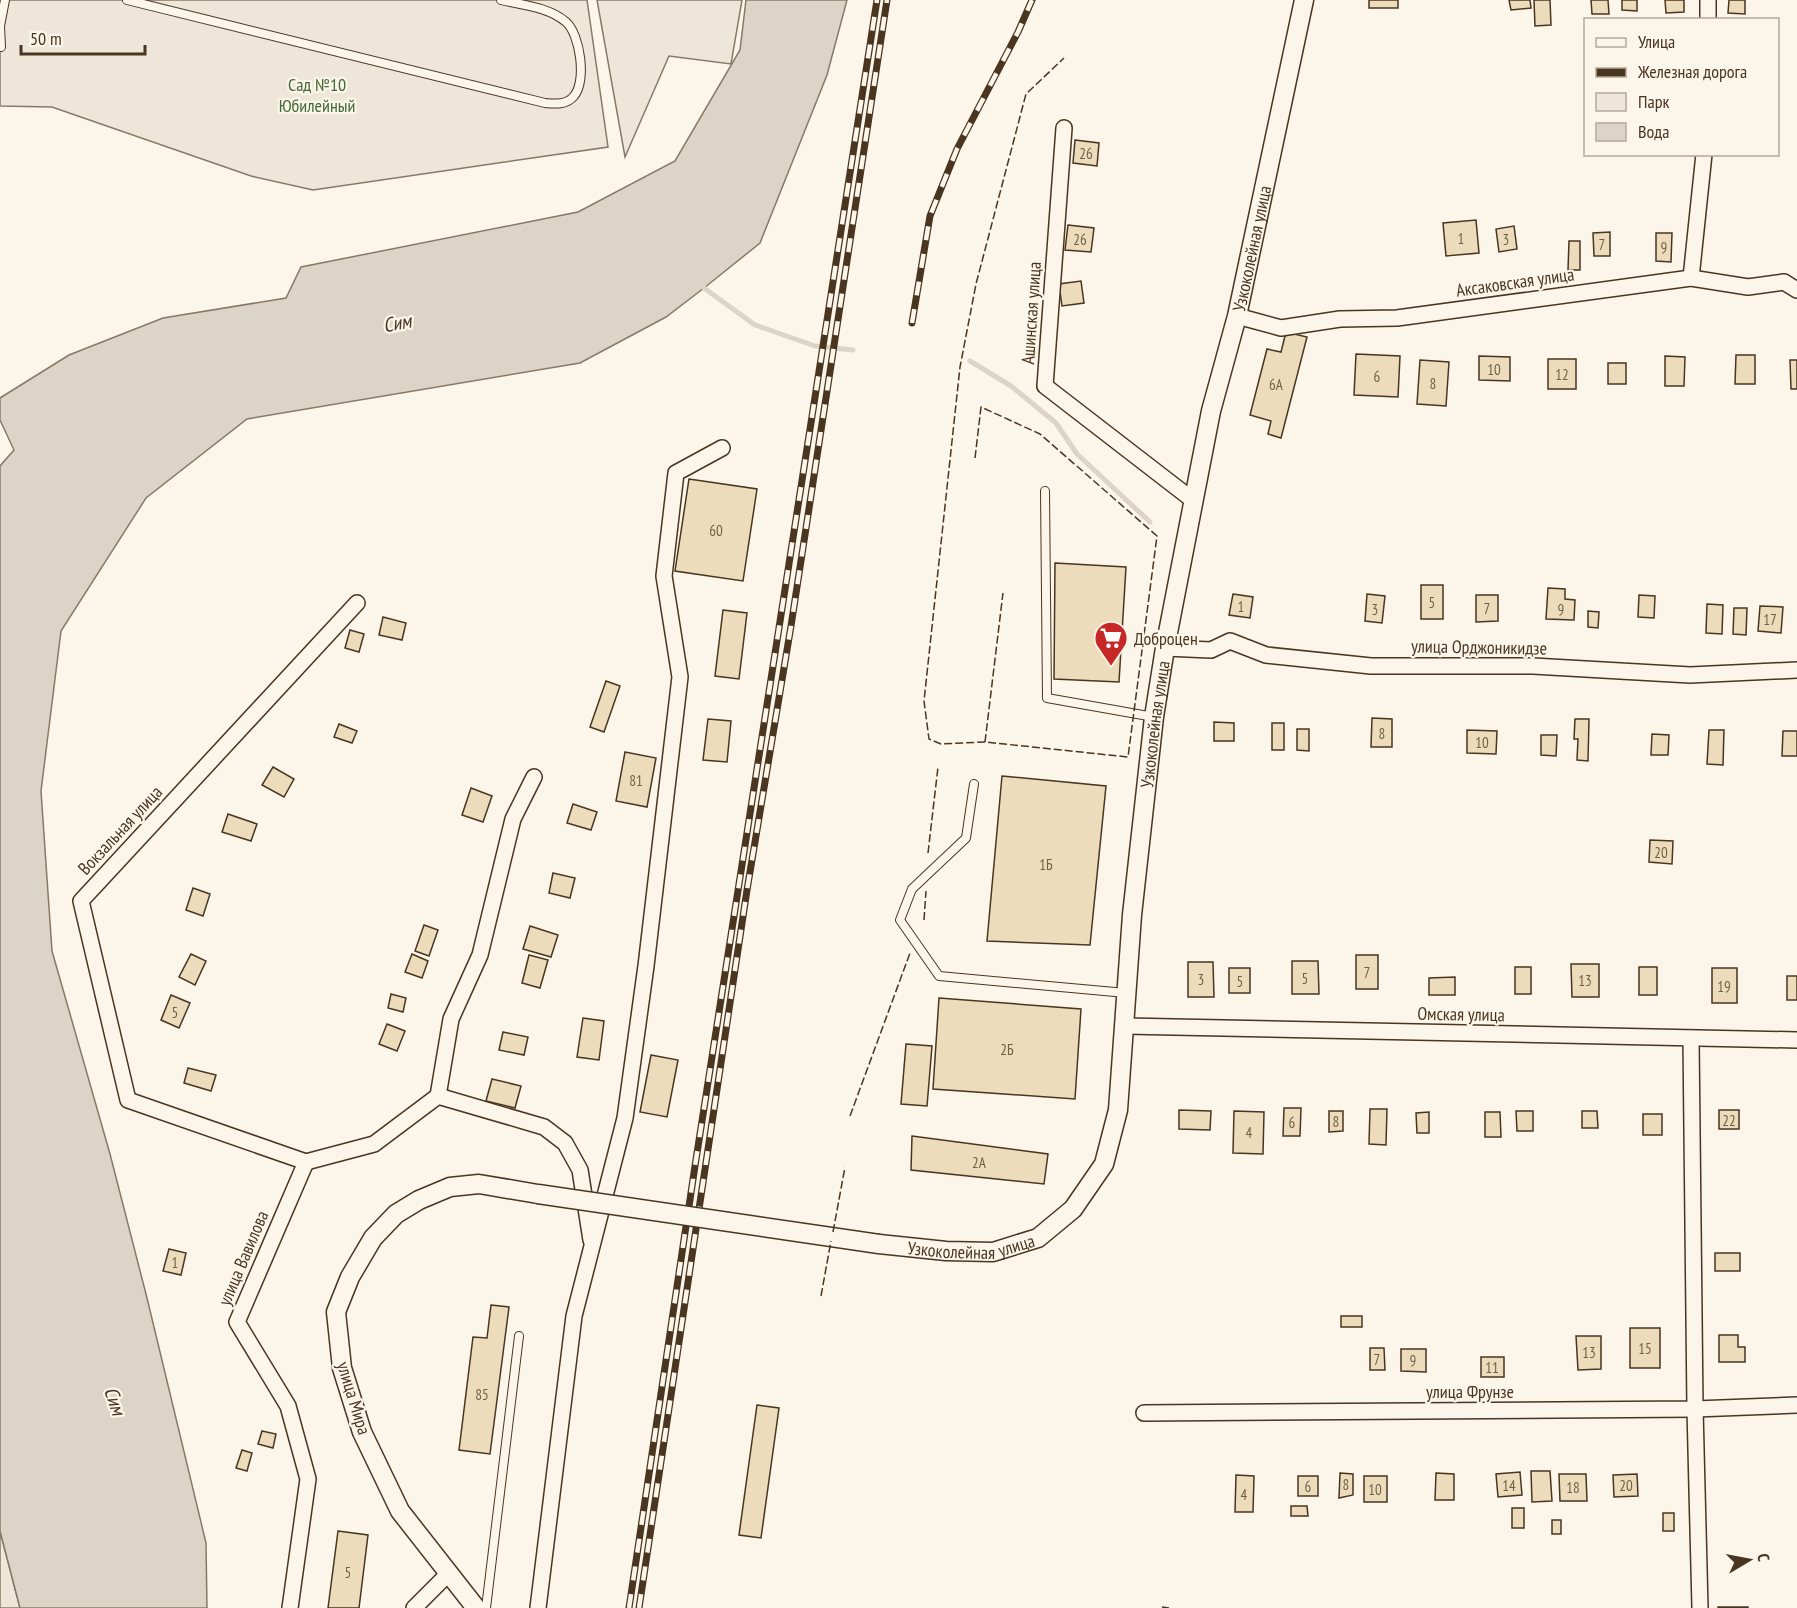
<svg xmlns="http://www.w3.org/2000/svg" width="1797" height="1608" font-family="'PT Sans Narrow',sans-serif">
	<rect width="100%" height="100%" fill="#fbf6e9"/>
	<g fill="#ede6d9" stroke="#887966" stroke-width="1.5">
		<path d="M0,0H587L608,147L313,190L251,176L52,107L0,106Z"/>
		<path d="M597,0H742L731,64L669,56L625,157Z"/>
		<path d="M0,1531L20,1608H0Z"/>
	</g>
	<path fill="#dcd4c6" stroke="#887966" stroke-width="1.5" d="M746,0H847L827,75L760,243L704,288L666,317L580,363L247,419L146,498L61,631L41,791L52,951L110,1154L147,1298L206,1543L207,1608H20L0,1531V466L14,450L0,420V398L69,355L163,318L286,298L301,267L578,212L675,161L740,50Z"/>
	<g fill="none" stroke-linecap="round" stroke-linejoin="round">
		<g stroke="#dcd4c6" stroke-width="5">
			<path d="M702,284L704,288L755,325L815,346L853,350"/>
			<path d="M970,361L1011,386L1056,423L1077,454L1150,522"/>
		</g>
	</g>
	<g fill="#ecdcbc" stroke="#4a3520" stroke-width="1.5">
		<rect x="1369" y="0" width="29" height="8"/>
		<path d="M1509,0H1530L1531,8L1511,10Z"/>
		<path d="M1534,0H1550L1551,25L1535,26Z"/>
		<path d="M1591,0H1608L1609,14H1592Z"/>
		<path d="M1622,0H1637V11L1622,10Z"/>
		<path d="M1665,0H1684V12L1666,13Z"/>
		<path d="M1729,0H1745V14L1728,13Z"/>
		<path d="M1075,140L1099,143L1097,166L1073,163Z"/>
		<path d="M1476,220L1479,253L1446,256L1443,223Z"/>
		<path d="M1068,225L1094,228L1091,252L1065,250Z"/>
		<path d="M1514,226L1517,249L1499,252L1496,229Z"/>
		<path d="M1610,232V256H1594L1593,233Z"/>
		<path d="M1656,233H1672L1671,262L1656,261Z"/>
		<path d="M1569,241H1580V270H1568Z"/>
		<path d="M1081,281L1084,303L1062,306L1059,284Z"/>
		<path d="M1286,332L1307,337L1281,438L1268,434L1271,421L1250,415L1267,349L1281,352Z"/>
		<path d="M1356,354L1400,356L1398,397L1354,395Z"/>
		<path d="M1736,355H1755V384H1735Z"/>
		<path d="M1479,356L1510,357V381L1479,380Z"/>
		<path d="M1665,356L1685,357L1684,386H1665Z"/>
		<rect x="1548" y="359" width="28" height="30"/>
		<path d="M1420,360L1449,362L1446,406L1417,404Z"/>
		<path d="M1790,360H1797V389H1791Z"/>
		<rect x="1608" y="363" width="18" height="21"/>
		<path d="M689,479L757,489L743,581L675,571Z"/>
		<path d="M1055,563L1126,567L1119,682L1054,679Z"/>
		<rect x="1421" y="585" width="22" height="34"/>
		<path d="M1548,588L1565,589V599L1575,600L1574,620L1546,619Z"/>
		<path d="M1233,594L1253,597L1250,618L1229,615Z"/>
		<path d="M1367,594L1385,596L1382,623L1365,621Z"/>
		<path d="M1476,595H1498V621L1476,622Z"/>
		<path d="M1639,595L1655,596L1654,618L1638,617Z"/>
		<path d="M1707,604L1723,605L1722,634L1706,633Z"/>
		<path d="M1760,606L1783,607L1781,633L1758,631Z"/>
		<path d="M1734,608H1747L1746,635L1733,634Z"/>
		<path d="M723,610L747,613L739,679L715,676Z"/>
		<path d="M1588,611L1599,612L1598,628L1588,627Z"/>
		<path d="M383,617L406,623L402,640L379,635Z"/>
		<path d="M350,630L364,634L359,652L345,648Z"/>
		<path d="M606,681L620,686L604,732L590,727Z"/>
		<path d="M1372,718L1392,719V747H1371Z"/>
		<path d="M708,719L731,721L727,762L703,760Z"/>
		<path d="M1575,719H1589L1588,761L1577,760L1578,739H1574Z"/>
		<path d="M1214,722L1234,723V741H1214Z"/>
		<rect x="1272" y="723" width="12" height="27"/>
		<path d="M339,724L357,731L352,743L334,737Z"/>
		<path d="M1297,729H1309V751L1297,750Z"/>
		<path d="M1467,730L1497,731L1496,754L1467,753Z"/>
		<path d="M1709,730H1724L1723,765L1707,764Z"/>
		<path d="M1783,731H1797V756H1782Z"/>
		<path d="M1652,734L1669,735L1668,755H1651Z"/>
		<path d="M1541,735H1557L1556,756L1541,755Z"/>
		<path d="M625,752L656,758L647,807L616,801Z"/>
		<path d="M273,767L294,779L284,797L262,785Z"/>
		<path d="M1002,776L1106,786L1090,945L987,941Z"/>
		<path d="M471,788L492,796L483,822L462,815Z"/>
		<path d="M573,804L597,812L591,830L567,823Z"/>
		<path d="M228,814L257,824L251,841L222,832Z"/>
		<path d="M1650,840L1673,841L1672,864L1649,862Z"/>
		<path d="M553,873L575,878L570,898L549,893Z"/>
		<path d="M193,888L210,894L203,916L186,910Z"/>
		<path d="M424,925L438,930L429,956L415,951Z"/>
		<path d="M530,926L558,935L551,957L523,949Z"/>
		<path d="M191,954L206,961L195,985L179,977Z"/>
		<path d="M412,954L428,961L422,978L405,972Z"/>
		<path d="M529,955L548,960L540,988L522,983Z"/>
		<rect x="1356" y="955" width="22" height="34"/>
		<path d="M1292,961H1318L1319,994H1292Z"/>
		<path d="M1188,962H1213L1214,997H1188Z"/>
		<path d="M1571,964H1599V997H1572Z"/>
		<rect x="1515" y="967" width="16" height="27"/>
		<rect x="1639" y="967" width="18" height="28"/>
		<rect x="1229" y="968" width="21" height="25"/>
		<rect x="1712" y="968" width="25" height="35"/>
		<rect x="1787" y="976" width="10" height="24"/>
		<path d="M1455,977V995H1429V978Z"/>
		<path d="M391,994L406,998L403,1012L388,1008Z"/>
		<path d="M171,995L190,1003L179,1028L161,1020Z"/>
		<path d="M939,998L1081,1009L1075,1099L933,1089Z"/>
		<path d="M583,1018L604,1021L599,1060L577,1057Z"/>
		<path d="M387,1024L405,1031L397,1051L379,1044Z"/>
		<path d="M503,1032L528,1037L524,1055L499,1050Z"/>
		<path d="M906,1044L932,1046L927,1106L901,1104Z"/>
		<path d="M651,1055L678,1060L667,1117L640,1112Z"/>
		<path d="M188,1068L216,1075L211,1091L184,1083Z"/>
		<path d="M492,1079L521,1086L515,1108L486,1101Z"/>
		<path d="M1284,1108H1301L1300,1136H1283Z"/>
		<path d="M1370,1109H1387L1386,1145L1369,1144Z"/>
		<path d="M1179,1110L1211,1111L1210,1130L1179,1129Z"/>
		<rect x="1719" y="1110" width="20" height="19"/>
		<path d="M1234,1111L1264,1112L1263,1154L1233,1153Z"/>
		<path d="M1329,1111H1343V1131L1329,1132Z"/>
		<path d="M1516,1111H1533V1131H1517Z"/>
		<path d="M1582,1111H1597L1598,1128H1582Z"/>
		<path d="M1429,1112V1133H1417L1416,1113Z"/>
		<path d="M1485,1112H1500L1501,1137H1485Z"/>
		<rect x="1643" y="1114" width="19" height="21"/>
		<path d="M912,1136L1048,1154L1044,1184L911,1170Z"/>
		<path d="M169,1249L186,1253L181,1275L163,1271Z"/>
		<rect x="1715" y="1253" width="25" height="18"/>
		<path d="M491,1305L509,1307L490,1454L459,1450L473,1337L487,1338Z"/>
		<rect x="1341" y="1316" width="21" height="11"/>
		<rect x="1630" y="1328" width="30" height="40"/>
		<path d="M1719,1335H1738V1347H1745V1362H1719Z"/>
		<path d="M1576,1336H1601V1369L1578,1370Z"/>
		<path d="M1370,1348H1384L1385,1370H1370Z"/>
		<path d="M1401,1349H1426V1372L1401,1371Z"/>
		<rect x="1481" y="1357" width="23" height="20"/>
		<path d="M757,1405L779,1408L761,1538L739,1535Z"/>
		<path d="M262,1431L276,1434L273,1448L258,1444Z"/>
		<path d="M242,1450L252,1453L247,1471L236,1468Z"/>
		<path d="M1531,1471H1550L1552,1501L1532,1502Z"/>
		<path d="M1520,1472L1522,1495L1498,1497L1496,1474Z"/>
		<path d="M1340,1473L1353,1474V1495L1339,1498Z"/>
		<path d="M1436,1473L1454,1474V1500H1435Z"/>
		<path d="M1559,1474H1586L1587,1501H1560Z"/>
		<path d="M1637,1474L1638,1496L1614,1497L1613,1475Z"/>
		<path d="M1236,1475L1254,1476L1253,1512H1235Z"/>
		<rect x="1298" y="1476" width="20" height="20"/>
		<rect x="1364" y="1476" width="23" height="26"/>
		<path d="M1291,1506H1307L1308,1516H1291Z"/>
		<rect x="1512" y="1508" width="12" height="20"/>
		<rect x="1663" y="1513" width="11" height="18"/>
		<rect x="1552" y="1520" width="9" height="14"/>
		<path d="M338,1531L368,1535L359,1608H328Z"/>
		<rect x="1718" y="1607" width="30" height="1"/>
	</g>
	<g fill="none" stroke-linecap="round" stroke-linejoin="round">
		<g stroke="#4a3520" stroke-width="10">
			<g id="service">
				<path d="M127,0L545,103C555,104 567,105 574,96C587,81 580,34 566,22C549,7 522,5 501,0"/>
				<path d="M1,47L0,26L5,0"/>
				<path d="M1045,491L1047,698L1154,717"/>
				<path d="M974,784L966,838L912,889L900,920L939,976L1126,993"/>
				<path d="M486,1608L519,1336"/>
			</g>
		</g>
		<g stroke="#4a3520" stroke-width="18">
			<g id="minor">
				<path d="M1708,20V0"/>
				<path d="M1064,128L1045,386L1194,501"/>
				<path d="M1691,278L1704,154"/>
				<path d="M1237,316L1281,328L1340,319L1397,318L1691,278L1748,287L1784,282L1797,290"/>
				<path d="M1165,648L1211,650L1230,641L1266,655L1371,666H1533L1690,675L1797,670"/>
				<path d="M1125,1026L1797,1040"/>
				<path d="M1691,1039L1695,1409L1700,1608"/>
				<path d="M438,1096L451,1019L480,955L513,819L534,777"/>
				<path d="M306,1162L128,1100L81,901L357,603"/>
				<path d="M306,1162L374,1144L438,1096L544,1127L565,1143L580,1170L591,1240"/>
				<path d="M1144,1413L1695,1409L1797,1405"/>
				<path d="M290,1608L308,1479L288,1406L237,1322L306,1162"/>
				<path d="M414,1608L448,1574"/>
				<path d="M538,1608L574,1316L625,1118L646,966L680,677L664,576L676,473L722,448"/>
			</g>
		</g>
		<g stroke="#4a3520" stroke-width="21">
			<g id="tertiary">
				<path id="s1" d="M879,1244L946,1251L993,1252L1038,1238L1073,1209L1104,1164L1118,1110L1132,915L1154,717L1165,648L1211,411L1237,316L1304,0"/>
				<path d="M476,1608L400,1511L362,1432L342,1368L336,1312L350,1277L373,1238L396,1214L419,1200L450,1187L479,1184L538,1194"/>
			</g>
		</g>
		<use href="#service" stroke="#fbf6e9" stroke-width="8"/>
		<use href="#minor" stroke="#fbf6e9" stroke-width="15"/>
		<use href="#tertiary" stroke="#fbf6e9" stroke-width="18"/>
		<g stroke="#4a3520" stroke-width="7">
			<g id="rail">
				<path d="M912,323L930,216L957,149L1018,32L1032,0"/>
				<path d="M629,1608L695,1166L877,0"/>
				<path d="M639,1608L747,890L791,626L887,0"/>
			</g>
		</g>
		<use href="#rail" stroke="#fbf6e9" stroke-width="4.5" stroke-dasharray="14" stroke-linecap="butt"/>
		<g stroke="#4a3520" stroke-width="21" stroke-linecap="butt">
			<path id="tertiary-bridge" d="M538,1194L879,1244"/>
		</g>
		<use href="#tertiary-bridge" stroke="#fbf6e9" stroke-width="18"/>
		<g stroke="#4a3520" stroke-width="1.5" stroke-dasharray="8 3" stroke-linecap="butt">
			<path d="M975,458L981,407L1040,434L1157,536L1128,757L985,742L941,744L929,739L924,701L960,367L976,284L1026,94L1064,58"/>
			<path d="M985,742L1003,593"/>
			<path d="M928,853L938,767"/>
			<path d="M924,920L926,891"/>
			<path d="M850,1116L910,953"/>
			<path d="M833,1232L845,1167"/>
			<path d="M821,1296L831,1241"/>
			<path d="M1162,1607L1169,1608"/>
		</g>
	</g>
	<defs>
		<g id="supermarket-pin" transform="scale(1.725)"><path d="M0 17L-7.5 6A9.5 9.5 0 1 1 7.5 6Z" fill="#c62828" stroke="#fbf6e9"/><path d="M-6-5.5h2.5l.6 2H6L4.5 2H-2.5L-4.4-4H-6ZM-1.5 3.2a1.3 1.3 0 1 0 .1 0ZM3 3.2a1.3 1.3 0 1 0 .1 0Z" fill="#fff"/></g>
	</defs>
	<g fill-rule="evenodd">
		<use href="#supermarket-pin" x="1111" y="638"/>
	</g>
	<g text-anchor="middle" dominant-baseline="central" stroke-width="4.5" stroke-linejoin="round" paint-order="stroke">
		<g font-size="15" fill="#725f47">
			<text x="1086" y="153">26</text>
			<text x="1461" y="238">1</text>
			<text x="1080" y="239">26</text>
			<text x="1506" y="239">3</text>
			<text x="1602" y="244">7</text>
			<text x="1664" y="247">9</text>
			<text x="1494" y="369">10</text>
			<text x="1562" y="374">12</text>
			<text x="1377" y="376">6</text>
			<text x="1433" y="383">8</text>
			<text x="1276" y="384">6А</text>
			<text x="716" y="530">60</text>
			<text x="1432" y="602">5</text>
			<text x="1241" y="606">1</text>
			<text x="1487" y="608">7</text>
			<text x="1375" y="609">3</text>
			<text x="1561" y="609">9</text>
			<text x="1770" y="619">17</text>
			<text x="1382" y="733">8</text>
			<text x="1482" y="742">10</text>
			<text x="636" y="780">81</text>
			<text x="1661" y="852">20</text>
			<text x="1046" y="864">1Б</text>
			<text x="1367" y="972">7</text>
			<text x="1305" y="978">5</text>
			<text x="1201" y="979">3</text>
			<text x="1585" y="980">13</text>
			<text x="1240" y="981">5</text>
			<text x="1724" y="986">19</text>
			<text x="175" y="1012">5</text>
			<text x="1007" y="1049">2Б</text>
			<text x="1729" y="1120">22</text>
			<text x="1336" y="1121">8</text>
			<text x="1292" y="1122">6</text>
			<text x="1249" y="1132">4</text>
			<text x="979" y="1162">2А</text>
			<text x="175" y="1262">1</text>
			<text x="1645" y="1348">15</text>
			<text x="1589" y="1352">13</text>
			<text x="1377" y="1359">7</text>
			<text x="1413" y="1360">9</text>
			<text x="1492" y="1367">11</text>
			<text x="482" y="1394">85</text>
			<text x="1346" y="1484">8</text>
			<text x="1509" y="1485">14</text>
			<text x="1626" y="1485">20</text>
			<text x="1308" y="1486">6</text>
			<text x="1573" y="1487">18</text>
			<text x="1375" y="1489">10</text>
			<text x="1244" y="1494">4</text>
			<text x="348" y="1572">5</text>
		</g>
		<g font-size="18" fill="#436837" stroke="#fbf6e9">
			<text x="317" y="84">Сад №10<tspan x="317" dy="21">Юбилейный</tspan></text>
		</g>
		<g font-size="18" fill="#4a3520" stroke="#fbf6e9">
			<text stroke="none"><textPath href="#s1" startOffset="1191">Узкоколейная улица</textPath></text>
			<text transform="translate(1515 282) rotate(-8)">Аксаковская улица</text>
			<text transform="translate(1031 313) rotate(-86)">Ашинская улица</text>
			<text transform="translate(1479 647) rotate(1)">улица Орджоникидзе</text>
			<text stroke="none"><textPath href="#s1" startOffset="705">Узкоколейная улица</textPath></text>
			<text transform="translate(120 830) rotate(-47)">Вокзальная улица</text>
			<text transform="translate(1461 1014) rotate(1)">Омская улица</text>
			<text stroke="none"><textPath href="#s1" startOffset="93">Узкоколейная улица</textPath></text>
			<text transform="translate(243 1258) rotate(-67)">улица Вавилова</text>
			<text x="1470" y="1391">улица Фрунзе</text>
			<text transform="translate(354 1398) rotate(73)">улица Мира</text>
		</g>
		<g font-size="18" fill="#4a3520" stroke="#fbf6e9" text-anchor="start">
			<text x="1134" y="638">Доброцен</text>
		</g>
		<g font-size="20" font-style="italic" fill="#4a3520" stroke="#fbf6e9">
			<text transform="translate(397 323) rotate(-11)">Сим</text>
			<text transform="translate(115 1401) rotate(71)">Сим</text>
		</g>
	</g>
	<rect x="1584" y="18" width="195" height="138" fill="#fbf6e9" stroke="#b4a999" stroke-width="1.5"/>
	<rect x="1596" y="38" width="30" height="9" fill="#fbf6e9" stroke="#b4a999" stroke-width="1.5"/>
	<text x="1638" y="48" font-size="18" fill="#4a3520">Улица</text>
	<rect x="1596" y="68" width="30" height="9" fill="#4a3520" stroke="#b4a999" stroke-width="1.5"/>
	<text x="1638" y="78" font-size="18" fill="#4a3520">Железная дорога</text>
	<rect x="1596" y="93" width="30" height="18" fill="#ede6d9" stroke="#b4a999" stroke-width="1.5"/>
	<text x="1638" y="108" font-size="18" fill="#4a3520">Парк</text>
	<rect x="1596" y="123" width="30" height="18" fill="#dcd4c6" stroke="#b4a999" stroke-width="1.5"/>
	<text x="1638" y="138" font-size="18" fill="#4a3520">Вода</text>
	<g transform="translate(1749 1560) rotate(80)" stroke="#fbf6e9" stroke-width="4.5" paint-order="stroke">
	<path d="M0-4.5L10 22L0 15L-10 22Z" fill="#4a3520"/>
	<text y="-9" font-size="16" font-weight="bold" text-anchor="middle" fill="#4a3520">С</text>
	</g>
	<path d="M21 45v9h124v-9" fill="none" stroke="#4a3520" stroke-width="3"/>
	<text x="30" y="45" font-size="18" fill="#4a3520" stroke="#fbf6e9" stroke-width="4.5" paint-order="stroke">50 m</text>
</svg>
